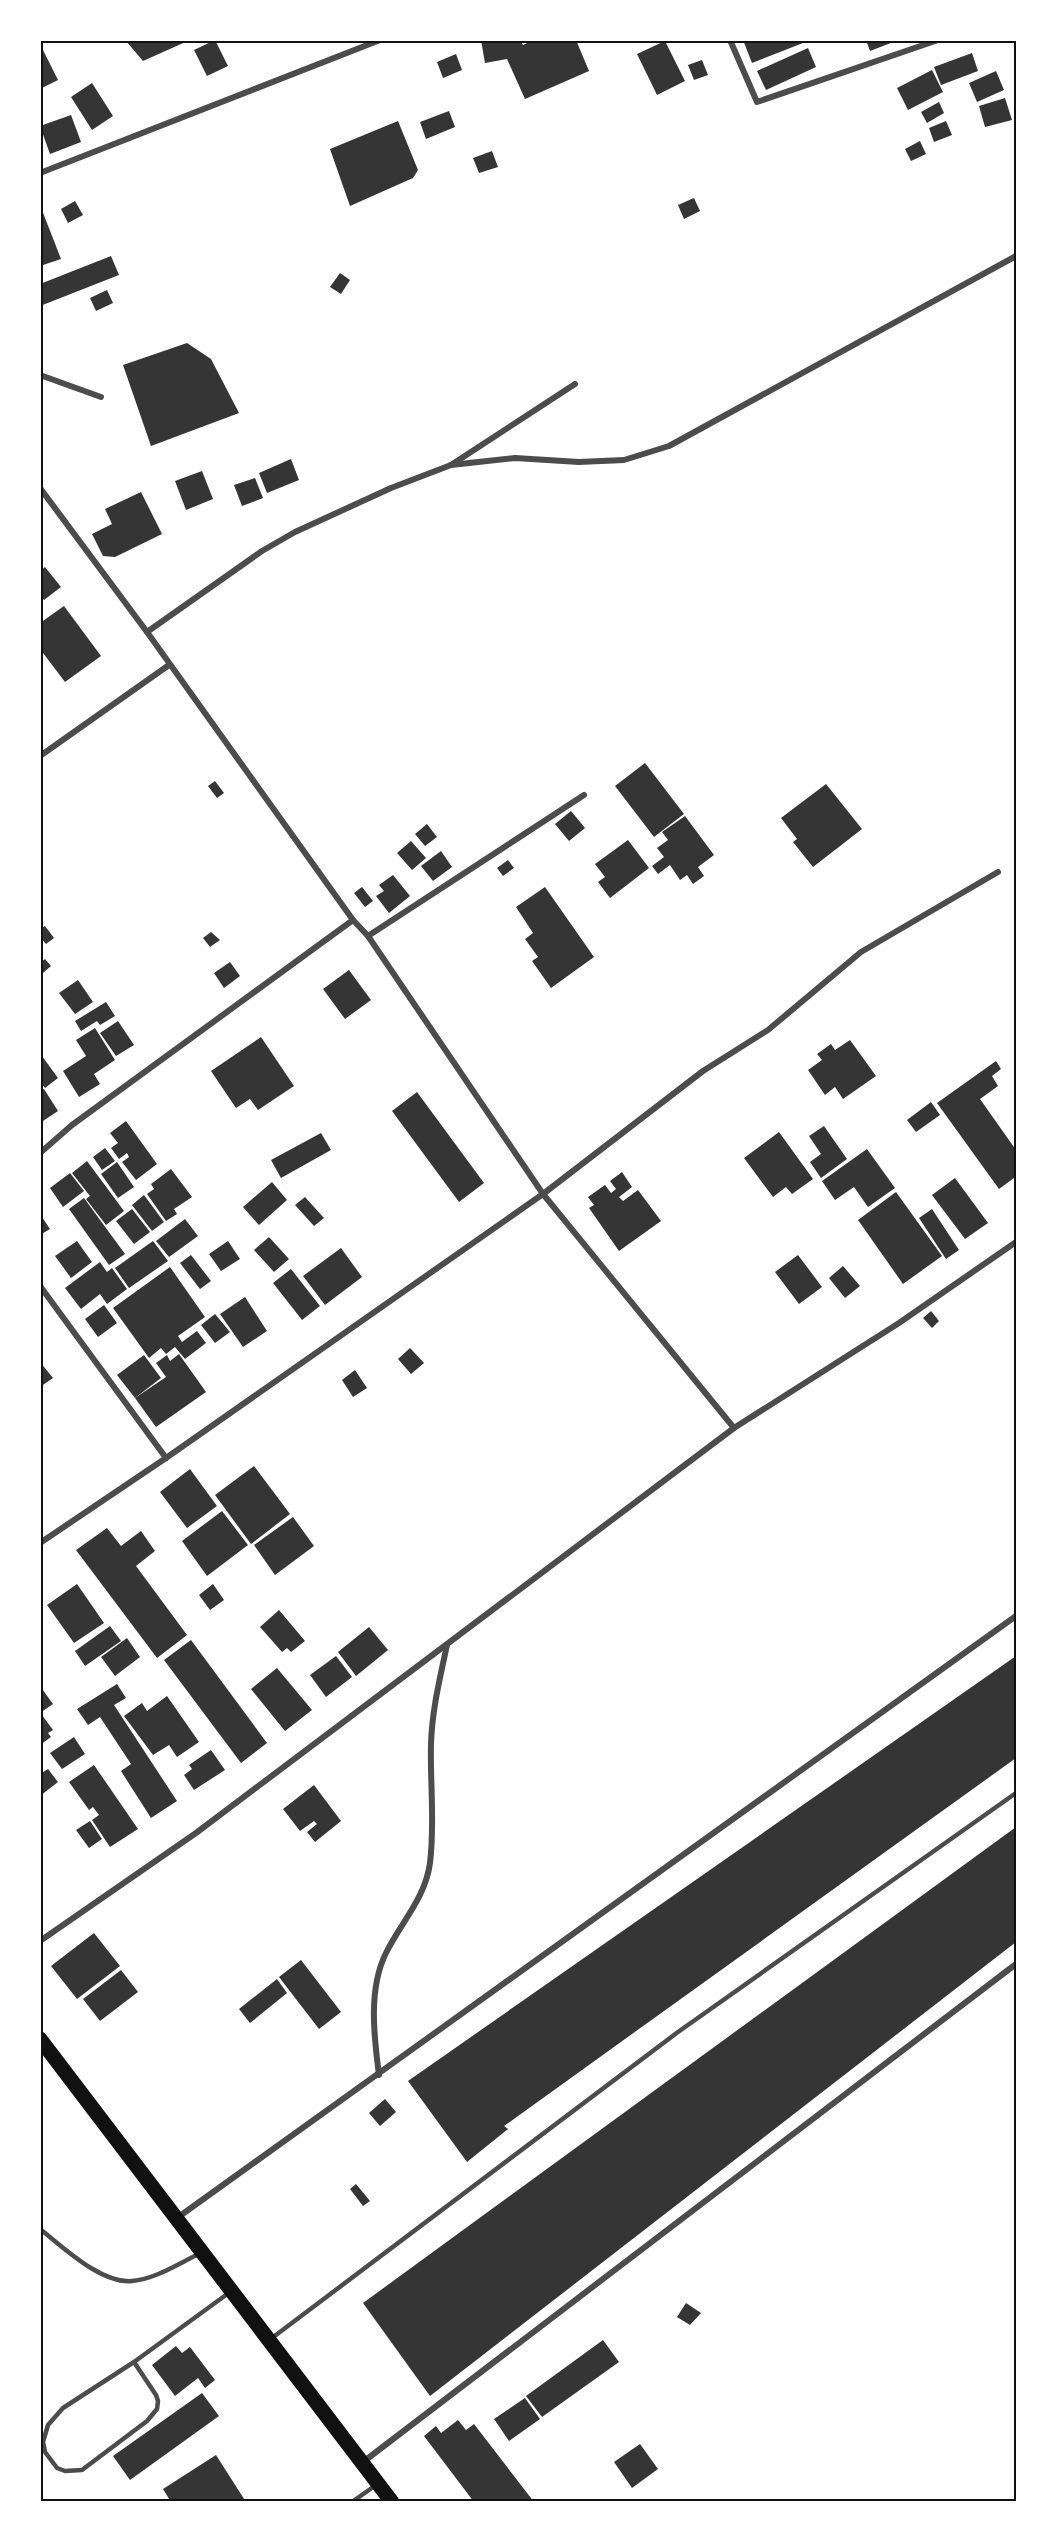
<svg xmlns="http://www.w3.org/2000/svg" width="1057" height="2542" font-family="'Roboto Condensed',sans-serif">
	<rect width="100%" height="100%" fill="#fff"/>
	<g fill="#353535">
		<path d="M129,40H190L143,61L126,41Z"/>
		<path d="M215,40L228,66L207,76L194,50Z"/>
		<path d="M481,40H520L523,45L533,40H576L589,71L525,99L507,59L485,63Z"/>
		<path d="M743,40H803V43L752,63Z"/>
		<path d="M866,40H896V41L870,51Z"/>
		<path d="M665,41L685,81L657,95L637,54Z"/>
		<path d="M40,44L58,80L40,89Z"/>
		<path d="M808,48L816,67L766,90L757,71Z"/>
		<path d="M972,53L978,71L941,85L934,67Z"/>
		<path d="M456,54L462,70L443,78L437,62Z"/>
		<path d="M702,60L708,75L694,80L688,65Z"/>
		<path d="M932,70L943,92L908,110L897,88Z"/>
		<path d="M996,71L1004,90L977,102L969,83Z"/>
		<path d="M92,83L113,116L92,130L71,97Z"/>
		<path d="M1005,98L1012,120L985,127L979,106Z"/>
		<path d="M939,102L944,113L927,123L921,112Z"/>
		<path d="M449,111L455,127L426,139L420,122Z"/>
		<path d="M71,115L81,142L50,154L40,126Z"/>
		<path d="M398,121L418,170L413,178L350,206L330,149Z"/>
		<path d="M946,121L952,135L934,142L929,128Z"/>
		<path d="M920,141L926,154L911,161L905,149Z"/>
		<path d="M492,151L498,167L479,173L473,158Z"/>
		<path d="M694,198L700,211L684,219L678,205Z"/>
		<path d="M75,201L83,215L68,223L61,209Z"/>
		<path d="M40,205L61,259L40,266Z"/>
		<path d="M111,256L119,275L40,306V284Z"/>
		<path d="M340,273L350,280L341,294L330,287Z"/>
		<path d="M107,290L113,303L96,311L90,298Z"/>
		<path d="M187,343L211,359L239,413L151,446L123,365Z"/>
		<path d="M291,459L299,480L267,493L259,473Z"/>
		<path d="M202,471L213,499L186,510L175,481Z"/>
		<path d="M255,478L263,498L242,506L234,485Z"/>
		<path d="M141,492L162,534L115,557L103,556L92,534L112,524L105,509Z"/>
		<path d="M45,567L61,587L44,600L40,596V571Z"/>
		<path d="M64,606L101,656L65,682L40,649V623Z"/>
		<path d="M645,763L684,814L654,837L615,786Z"/>
		<path d="M215,781L224,793L217,798L208,786Z"/>
		<path d="M826,784L862,829L813,867L793,842L797,839L781,818Z"/>
		<path d="M571,811L585,828L569,841L555,824Z"/>
		<path d="M685,816L714,855L698,867L704,876L693,884L687,875L680,880L670,865L658,874L652,866L664,857L657,848L668,840L662,832Z"/>
		<path d="M427,824L437,837L425,846L415,834Z"/>
		<path d="M628,840L649,868L610,898L598,882L605,877L595,864Z"/>
		<path d="M411,841L426,858L412,870L397,853Z"/>
		<path d="M441,851L452,867L433,881L421,866Z"/>
		<path d="M508,860L514,868L503,876L497,868Z"/>
		<path d="M393,875L410,896L389,913L376,896L384,891L379,885Z"/>
		<path d="M362,887L373,901L365,907L354,893Z"/>
		<path d="M545,887L594,957L551,988L532,961L538,957L525,939L533,933L516,907Z"/>
		<path d="M45,926L54,938L46,944L40,937V929Z"/>
		<path d="M211,932L220,940L210,947L203,938Z"/>
		<path d="M45,959L51,966L43,973L40,963Z"/>
		<path d="M230,962L240,976L224,988L214,973Z"/>
		<path d="M349,970L371,1000L345,1019L323,989Z"/>
		<path d="M78,980L93,1002L75,1014L59,993Z"/>
		<path d="M106,1002L115,1016L100,1025L97,1021L81,1031L75,1021Z"/>
		<path d="M118,1021L134,1045L116,1056L100,1033Z"/>
		<path d="M95,1028L115,1060L94,1074L100,1084L79,1097L63,1071L86,1056L76,1040Z"/>
		<path d="M261,1037L294,1086L258,1110L250,1099L236,1108L211,1071Z"/>
		<path d="M850,1040L876,1076L843,1099L835,1087L825,1095L808,1070L822,1060L817,1054L831,1044L835,1050Z"/>
		<path d="M42,1056L58,1078L45,1088L40,1082Z"/>
		<path d="M996,1061L1001,1069L992,1076L998,1086L980,1099L1016,1150V1181L1014,1178L999,1189L937,1103Z"/>
		<path d="M44,1089L58,1111L40,1123V1091Z"/>
		<path d="M417,1092L484,1183L459,1202L392,1111Z"/>
		<path d="M931,1102L940,1115L916,1132L907,1120Z"/>
		<path d="M126,1121L157,1164L136,1180L122,1162L129,1157L127,1153L119,1159L111,1148L118,1143L110,1133Z"/>
		<path d="M824,1126L847,1159L821,1178L810,1162L821,1154L809,1136Z"/>
		<path d="M779,1132L813,1179L792,1194L786,1187L773,1197L744,1158Z"/>
		<path d="M321,1133L331,1150L281,1178L271,1160Z"/>
		<path d="M105,1148L115,1161L102,1170L93,1157Z"/>
		<path d="M867,1149L895,1188L868,1207L854,1187L835,1200L822,1181Z"/>
		<path d="M87,1161L124,1211L106,1225L86,1199L90,1196L72,1173Z"/>
		<path d="M117,1162L134,1187L118,1198L101,1174Z"/>
		<path d="M171,1169L192,1197L174,1209L177,1214L166,1221L147,1194L154,1189L151,1184Z"/>
		<path d="M622,1172L632,1187L619,1197L623,1201L638,1190L661,1221L619,1251L589,1208L594,1205L588,1197L605,1185L611,1193L616,1189L610,1181Z"/>
		<path d="M70,1173L84,1191L63,1207L50,1188Z"/>
		<path d="M955,1178L988,1223L965,1239L932,1195Z"/>
		<path d="M272,1182L287,1200L259,1225L243,1207Z"/>
		<path d="M896,1192L942,1256L903,1284L858,1220Z"/>
		<path d="M144,1195L164,1222L152,1231L132,1205Z"/>
		<path d="M305,1197L324,1218L314,1226L295,1205Z"/>
		<path d="M84,1198L125,1254L109,1265L69,1209Z"/>
		<path d="M132,1209L150,1232L134,1244L116,1221Z"/>
		<path d="M932,1209L959,1250L946,1259L919,1218Z"/>
		<path d="M40,1214L50,1229L40,1235Z"/>
		<path d="M185,1219L198,1236L169,1257L156,1241Z"/>
		<path d="M269,1237L289,1259L274,1272L254,1250Z"/>
		<path d="M77,1241L92,1262L71,1278L55,1256Z"/>
		<path d="M153,1241L168,1261L129,1288L115,1268Z"/>
		<path d="M228,1241L240,1259L221,1271L209,1254Z"/>
		<path d="M341,1248L362,1277L325,1305L303,1276Z"/>
		<path d="M191,1255L211,1281L200,1289L180,1263Z"/>
		<path d="M798,1255L822,1287L799,1304L775,1272Z"/>
		<path d="M100,1262L107,1272L112,1268L127,1289L107,1304L100,1294L81,1309L65,1288Z"/>
		<path d="M843,1266L860,1286L845,1298L829,1278Z"/>
		<path d="M170,1267L205,1317L178,1336L182,1342L197,1331L206,1343L185,1359L175,1347L166,1354L161,1348L149,1358L113,1308Z"/>
		<path d="M291,1269L320,1306L302,1320L273,1283Z"/>
		<path d="M245,1297L267,1331L243,1347L220,1314Z"/>
		<path d="M104,1305L117,1323L98,1337L85,1319Z"/>
		<path d="M931,1311L939,1321L932,1328L923,1318Z"/>
		<path d="M215,1314L230,1332L215,1343L201,1325Z"/>
		<path d="M410,1348L424,1363L411,1374L398,1359Z"/>
		<path d="M179,1354L206,1392L156,1427L135,1398L166,1377L156,1363L167,1355L170,1361Z"/>
		<path d="M144,1355L161,1378L135,1398L117,1375Z"/>
		<path d="M40,1362L53,1378L40,1387Z"/>
		<path d="M355,1370L367,1388L353,1397L342,1380Z"/>
		<path d="M254,1466L290,1514L251,1544L215,1495Z"/>
		<path d="M190,1469L217,1506L187,1528L160,1492Z"/>
		<path d="M222,1511L248,1545L207,1576L182,1541Z"/>
		<path d="M293,1517L314,1546L275,1575L254,1545Z"/>
		<path d="M107,1528L121,1546L141,1531L155,1551L136,1566L187,1635L157,1658L76,1550Z"/>
		<path d="M77,1584L104,1623L74,1643L47,1605Z"/>
		<path d="M213,1584L224,1600L210,1610L199,1595Z"/>
		<path d="M279,1610L305,1641L291,1652L287,1648L282,1652L260,1627Z"/>
		<path d="M110,1626L121,1641L85,1666L75,1651Z"/>
		<path d="M369,1627L388,1650L356,1676L338,1652Z"/>
		<path d="M127,1638L140,1657L115,1676L101,1657Z"/>
		<path d="M191,1640L267,1743L241,1763L164,1660Z"/>
		<path d="M336,1656L352,1677L326,1697L310,1675Z"/>
		<path d="M1016,1656V1758L504,2126L508,2129L467,2162L408,2081Z"/>
		<path d="M277,1668L312,1710L285,1731L251,1689Z"/>
		<path d="M117,1684L126,1698L114,1705L177,1801L151,1818L121,1771L131,1764L100,1717L88,1725L77,1709Z"/>
		<path d="M40,1686L53,1704L40,1713Z"/>
		<path d="M167,1696L199,1742L177,1757L169,1745L153,1755L124,1716L142,1703L147,1711Z"/>
		<path d="M42,1715L53,1730L48,1733L51,1737L40,1745Z"/>
		<path d="M74,1737L85,1754L62,1769L50,1753Z"/>
		<path d="M211,1750L225,1770L194,1790L184,1775L192,1769L189,1765Z"/>
		<path d="M94,1765L138,1829L110,1847L92,1820L99,1815L93,1807L89,1810L69,1782Z"/>
		<path d="M48,1769L58,1782L40,1796V1774Z"/>
		<path d="M314,1785L341,1821L315,1842L307,1832L317,1824L314,1821L300,1831L283,1809Z"/>
		<path d="M90,1821L102,1839L89,1848L76,1830Z"/>
		<path d="M1016,1827V1942L430,2396L363,2303Z"/>
		<path d="M94,1933L120,1966L77,1999L51,1966Z"/>
		<path d="M301,1960L341,2012L319,2029L279,1977Z"/>
		<path d="M121,1970L138,1992L100,2021L83,1999Z"/>
		<path d="M277,1979L287,1993L250,2023L239,2009Z"/>
		<path d="M385,2099L396,2112L380,2126L369,2113Z"/>
		<path d="M356,2184L370,2201L363,2206L350,2189Z"/>
		<path d="M686,2303L701,2313L690,2325L677,2317Z"/>
		<path d="M603,2340L619,2362L542,2417L526,2396Z"/>
		<path d="M176,2346L182,2353L190,2347L215,2380L205,2388L198,2378L175,2396L152,2365Z"/>
		<path d="M202,2393L219,2416L130,2480L113,2456Z"/>
		<path d="M525,2398L540,2419L509,2441L494,2419Z"/>
		<path d="M458,2420L466,2430L474,2424L534,2502H474L424,2436L436,2426L441,2433Z"/>
		<path d="M640,2444L658,2469L632,2488L614,2462Z"/>
		<path d="M216,2455L246,2502H171L163,2489Z"/>
	</g>
	<g fill="none" stroke-linecap="round" stroke-linejoin="round">
		<g stroke="#4c4c4c" stroke-width="4.5">
			<path d="M40,2229C63,2247 101,2284 132,2281C156,2279 179,2263 201,2253"/>
			<path d="M272,2338L678,2032L1016,1793"/>
			<path d="M134,2362L156,2395L158,2401L157,2409L147,2421L82,2470L65,2471L57,2468L45,2452L43,2442L48,2425L63,2408L134,2362L230,2292"/>
			<path d="M352,2502L376,2485"/>
		</g>
		<g stroke="#4c4c4c" stroke-width="6">
			<path d="M730,40L757,102L938,40"/>
			<path d="M40,173L380,40"/>
			<path d="M40,375L101,397"/>
			<path d="M451,465L515,458L579,462L624,460L669,446L1016,256"/>
			<path d="M40,488L147,632L353,920L368,936L543,1194L734,1428"/>
			<path d="M147,632L262,551L295,532L391,488L451,465L575,384"/>
			<path d="M40,756L169,665"/>
			<path d="M368,936L584,795"/>
			<path d="M40,1153L72,1125L353,920"/>
			<path d="M40,1286L166,1458"/>
			<path d="M40,1543L166,1458L543,1194L703,1071L768,1030L861,952L998,872"/>
			<path d="M40,1941L196,1833L734,1428L899,1323L1016,1242"/>
			<path d="M379,2075C374,2037 368,1989 386,1953C401,1922 425,1899 430,1863C435,1824 430,1784 431,1744C432,1710 440,1678 447,1645"/>
			<path d="M177,2218L1016,1616"/>
			<path d="M363,2462L1016,1964"/>
		</g>
		<path stroke="#111" stroke-width="15" d="M40,2039L392,2502"/>
	</g>
	<rect width="1057" height="2542" fill="none" stroke="#ffffff" stroke-width="84"/>
	<rect x="42" y="42" width="973" height="2458" fill="none" stroke="#111" stroke-width="2"/>
</svg>
